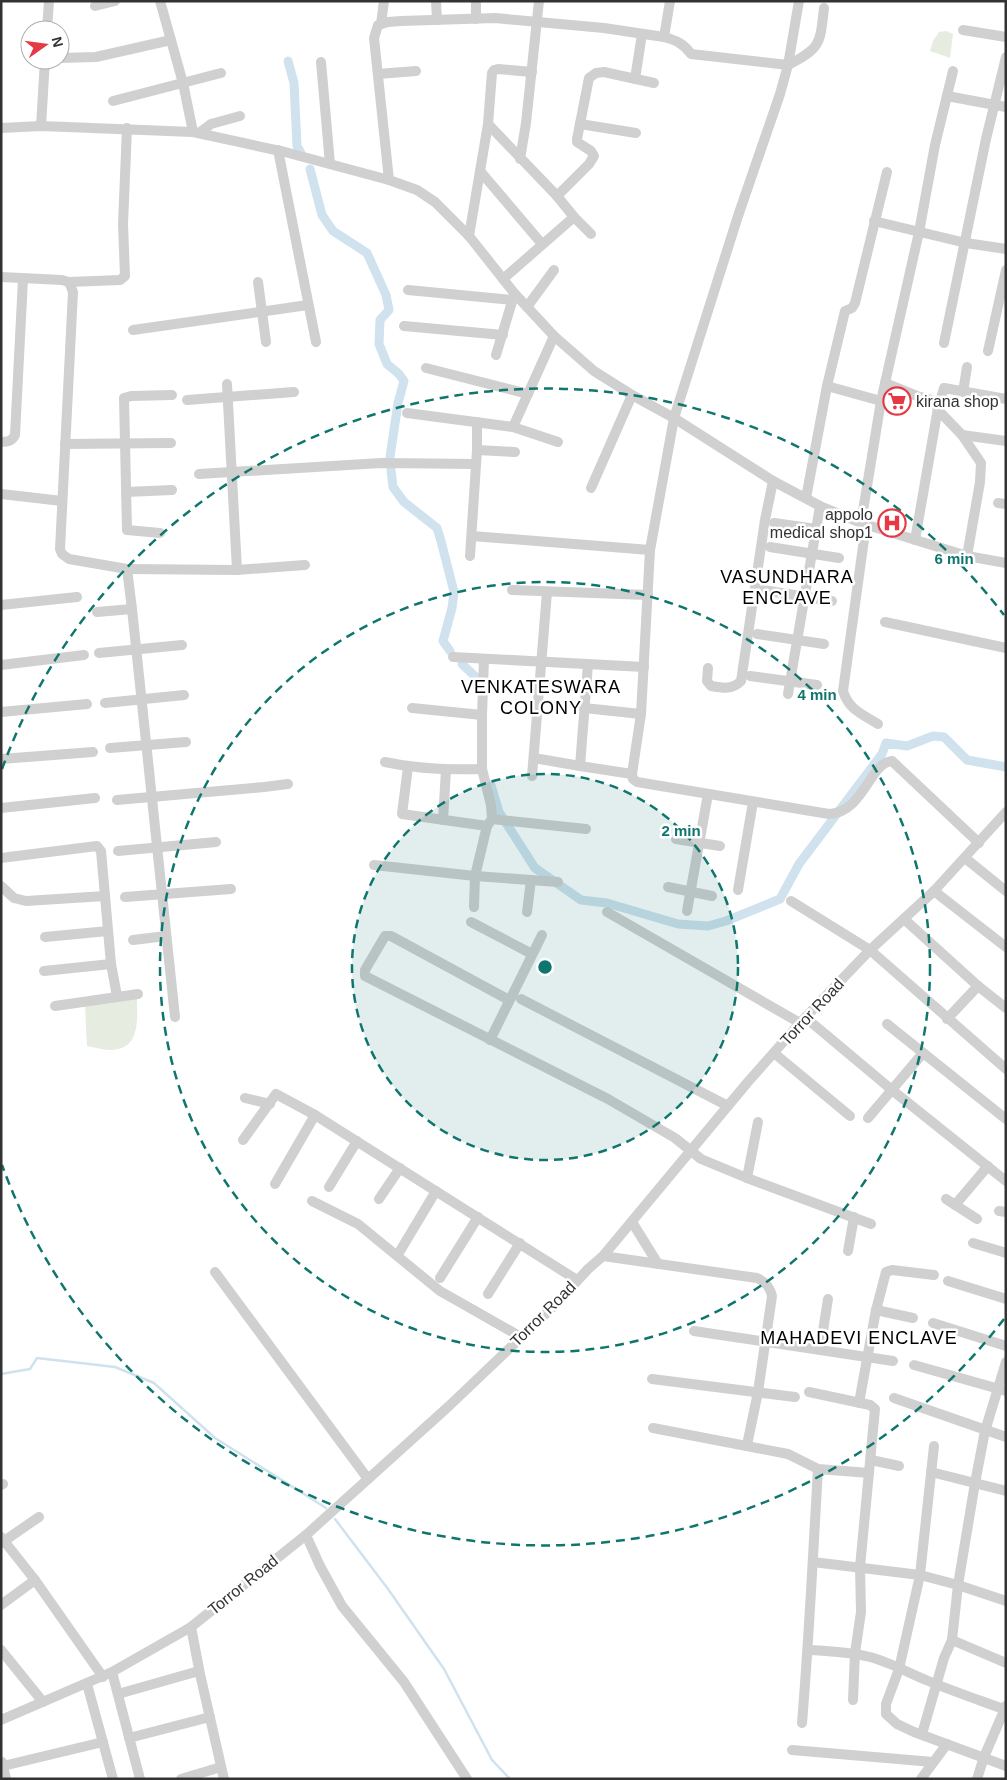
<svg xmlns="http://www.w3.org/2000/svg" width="1007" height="1780" font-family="Arial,sans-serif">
	<rect width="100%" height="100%" fill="#fff"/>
	<g fill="#e6ecdf">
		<path d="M946,31L953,34L950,58L930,51L933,41L939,32Z"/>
		<path d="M137,998C137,1019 141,1050 110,1050C103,1050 94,1047 87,1046L85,1006Z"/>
	</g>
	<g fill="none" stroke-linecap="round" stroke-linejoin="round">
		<g stroke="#cfe2ee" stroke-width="2.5">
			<path d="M1,1374L30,1369L37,1358L115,1367L154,1383L215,1438L326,1508"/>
			<path d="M335,1519L388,1589L444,1669L492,1760L510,1779"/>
		</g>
		<g stroke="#cfe2ee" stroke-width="9">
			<path d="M288,61L294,83L297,146L301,153"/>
			<path d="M310,169L322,215L333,231L367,253L386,295L389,310L380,320L379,344L387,364L399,374L404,381L398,403L390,457"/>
			<path d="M391,470L393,487L404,502L437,528L441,541L454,592L452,608L443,641L450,651"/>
			<path d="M462,664L480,681L482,690"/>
			<path d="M491,785L499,812L535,868L581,900L607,903L678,924L708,926L726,921L780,899L799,864L882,754L886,743L907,746L933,736L944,737L967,760L1006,767"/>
		</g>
		<g stroke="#d0d0d0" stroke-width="10">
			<path d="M160,1L183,83L193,132"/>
			<path d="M436,1L437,20"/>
			<path d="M799,1L788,65L780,94L738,216L674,418L650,550L641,714L632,774L633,779L637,782L829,814C864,812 870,762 892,761L979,843"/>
			<path d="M95,6L115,1"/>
			<path d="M476,19V1"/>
			<path d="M381,24L384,1"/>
			<path d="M47,30L49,1"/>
			<path d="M963,30L1006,37"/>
			<path d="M664,37L670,1"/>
			<path d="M60,58L96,57L171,40"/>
			<path d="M321,62L330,164"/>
			<path d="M378,74L416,71"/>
			<path d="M635,79L642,34"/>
			<path d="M947,96L1006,107"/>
			<path d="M113,101L221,73"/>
			<path d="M488,124L557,196L574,217L591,234"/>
			<path d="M580,124L636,133"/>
			<path d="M41,126L45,60"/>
			<path d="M1,128L41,126L193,132L285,152L389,180L417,190L435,202L469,236L515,294L554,336L594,371L632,395L674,418L773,481L820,506L861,523L967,556L1006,563"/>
			<path d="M199,133L211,124L240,116"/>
			<path d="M278,150L316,342"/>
			<path d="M520,159L526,123L539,1"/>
			<path d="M480,171L542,244"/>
			<path d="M389,180L374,38L378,25L388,22L401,21L495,18L604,28L664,37C676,40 684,44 691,54L788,65C821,48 820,44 824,8"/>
			<path d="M557,196L589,164L594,156L591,151L577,142V139L589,78L596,73L604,72L654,83"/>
			<path d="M874,221L966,243L1006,249"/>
			<path d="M469,236L488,124L492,73L494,70L498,69L532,72"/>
			<path d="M1,277L62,280L69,282L73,292L60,549L62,554L69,559L127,569L132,609L175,1017"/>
			<path d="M503,279L574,217"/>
			<path d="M69,282L120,280L125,276L123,224L127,128"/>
			<path d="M258,282L266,342"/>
			<path d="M408,290L512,300"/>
			<path d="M527,307L554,270"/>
			<path d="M404,326L503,335"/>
			<path d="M133,330L308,305"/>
			<path d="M944,343L986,139L1006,57"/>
			<path d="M988,351L1006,270"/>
			<path d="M496,355L514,295"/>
			<path d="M426,368L528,394"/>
			<path d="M885,383L917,396L932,400L938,408"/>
			<path d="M227,384L237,570"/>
			<path d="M827,386L845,311L852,308L855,303L887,172"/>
			<path d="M963,392L967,367"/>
			<path d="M187,400L294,392"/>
			<path d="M938,410L962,435L981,463L980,482L967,556"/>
			<path d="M407,413L513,427L558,442"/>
			<path d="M513,427L554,336"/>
			<path d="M962,435L1006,441"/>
			<path d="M1,442C8,442 12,441 15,435L23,279"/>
			<path d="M65,444L171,443"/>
			<path d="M477,450L515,452"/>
			<path d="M199,474L381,463L476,464"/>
			<path d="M591,488L632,395"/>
			<path d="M126,492L172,490"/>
			<path d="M1,494L62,501"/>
			<path d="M806,498L827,386L881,401"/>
			<path d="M998,503L1006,504"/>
			<path d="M774,523L816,529"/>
			<path d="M861,523L881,401L919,232L935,145L953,71"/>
			<path d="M866,525L843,691C849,710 862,714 878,724"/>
			<path d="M160,533L127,530L124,398L131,396L172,395"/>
			<path d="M472,536L650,550"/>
			<path d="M915,540L938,408L944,388L1006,399"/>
			<path d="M770,547L839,558"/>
			<path d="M470,556L477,450V422"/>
			<path d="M127,569L237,570L305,565"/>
			<path d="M512,590L648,595"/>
			<path d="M763,590L832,601"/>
			<path d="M1,605L77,597"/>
			<path d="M97,612L132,609"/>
			<path d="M885,622L1006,648"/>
			<path d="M757,634L824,644"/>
			<path d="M99,653L182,645"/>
			<path d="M453,657L644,667"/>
			<path d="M1,665L84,655"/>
			<path d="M708,668L707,681L711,686C723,688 732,690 741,681L765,520L773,481"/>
			<path d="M750,676L817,685"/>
			<path d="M788,694L820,506"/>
			<path d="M105,703L184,695"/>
			<path d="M412,708L482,715"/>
			<path d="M584,708L641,714"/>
			<path d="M1,712L87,704"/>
			<path d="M110,748L186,742"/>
			<path d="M534,758L580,766L588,664"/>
			<path d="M1,759L93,752"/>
			<path d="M385,762C417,769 449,770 482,769"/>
			<path d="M580,766L632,774"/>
			<path d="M408,767L402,814L487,826"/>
			<path d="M532,776L547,592"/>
			<path d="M117,800L264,787L288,784"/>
			<path d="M1,808L95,798"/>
			<path d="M492,819L586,829"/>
			<path d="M443,820L446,770"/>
			<path d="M676,839L720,846"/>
			<path d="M118,851L216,842"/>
			<path d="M1,858L97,846L101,851L105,896"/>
			<path d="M965,858L1006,891"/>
			<path d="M374,865L475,876L558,882"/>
			<path d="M1,886L14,898L26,901L105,896L111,964L117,996"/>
			<path d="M668,887L712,896"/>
			<path d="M738,890L753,802"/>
			<path d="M934,891L1006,947"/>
			<path d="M125,897L231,889"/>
			<path d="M791,901L870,950L1006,1069"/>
			<path d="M474,907L475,876L487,826L492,819L491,805L482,769V715L484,659"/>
			<path d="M687,911L708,794"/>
			<path d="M527,912L531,880"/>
			<path d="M607,912L800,1023"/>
			<path d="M904,919L978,986L1006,1008"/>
			<path d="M471,922L532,954"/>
			<path d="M45,937L108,931"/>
			<path d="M133,940L166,936"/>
			<path d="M44,971L111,964"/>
			<path d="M521,999L728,1106"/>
			<path d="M509,1000L391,936H385L365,970V976L608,1099L675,1138L701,1159L747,1178L871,1224"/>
			<path d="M55,1006L138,994"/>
			<path d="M806,1018L892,1090L1006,1181"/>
			<path d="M947,1019L978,986"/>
			<path d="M887,1024L1006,1119"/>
			<path d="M490,1040L542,935"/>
			<path d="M774,1053L850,1116"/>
			<path d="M245,1098L270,1104"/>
			<path d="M868,1118L923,1053"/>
			<path d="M243,1140L276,1094L315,1115L577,1280"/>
			<path d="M747,1178L758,1122"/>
			<path d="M275,1184L315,1115"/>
			<path d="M329,1187L357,1141"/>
			<path d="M379,1199L400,1168"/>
			<path d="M946,1199L977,1219"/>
			<path d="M312,1201L358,1224L440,1291L521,1337"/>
			<path d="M955,1205L988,1166"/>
			<path d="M999,1211L1006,1212"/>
			<path d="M632,1222L658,1264"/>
			<path d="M973,1243L1006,1253"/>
			<path d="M400,1251L436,1191"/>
			<path d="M848,1251L854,1217"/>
			<path d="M603,1256L757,1278C766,1282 770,1287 772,1296L758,1392L747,1445"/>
			<path d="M215,1272L368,1479"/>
			<path d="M440,1278L478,1217"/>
			<path d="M948,1281L1006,1299"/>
			<path d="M488,1294L520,1243"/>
			<path d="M876,1310L913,1318"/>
			<path d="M933,1323L1006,1346"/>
			<path d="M694,1331L893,1361"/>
			<path d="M820,1350L828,1299"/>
			<path d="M914,1365L1006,1391"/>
			<path d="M652,1379L795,1397"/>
			<path d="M809,1392L870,1405L875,1409L860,1567L861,1612L855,1653L853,1700"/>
			<path d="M894,1398L1006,1437"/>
			<path d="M859,1403L876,1310L886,1272L892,1270L934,1275"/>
			<path d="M653,1428L788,1454L818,1469L869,1473"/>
			<path d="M934,1446L920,1575L958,1585L1006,1601"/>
			<path d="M871,1460L899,1466"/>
			<path d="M931,1472L1006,1491"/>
			<path d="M1,1485L3,1484"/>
			<path d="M306,1535L320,1566L342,1606L404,1682L467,1779"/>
			<path d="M1,1537L35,1580L103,1677"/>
			<path d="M1,1543L39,1517"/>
			<path d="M813,1562L920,1575L899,1669L886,1704V1714L897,1724L914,1732L1006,1766"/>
			<path d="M1,1605L35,1580"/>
			<path d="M191,1627L200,1674L224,1779"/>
			<path d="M952,1640L1006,1663"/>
			<path d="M1,1650L43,1702"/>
			<path d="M809,1650C829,1651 850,1652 870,1657C889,1662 907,1672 926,1680C952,1691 979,1700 1006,1710"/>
			<path d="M112,1672L140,1779"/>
			<path d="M87,1684L113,1779"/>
			<path d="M118,1694L199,1671"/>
			<path d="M1,1720L112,1672L191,1627L306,1535L449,1406L553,1307L588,1269L603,1256L747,1083L800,1023L870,950L934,891L1006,812"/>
			<path d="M802,1723C809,1639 813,1554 818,1469"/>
			<path d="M922,1734L944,1658L952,1640L958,1585L975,1483L985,1431L1006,1362"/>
			<path d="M129,1738L210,1717"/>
			<path d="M792,1750L933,1762"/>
			<path d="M2,1762L6,1779"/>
			<path d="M3,1766L103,1742"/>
			<path d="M181,1779L221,1767"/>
			<path d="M921,1779L947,1744"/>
			<path d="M977,1779L984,1757L1006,1706"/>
		</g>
	</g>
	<circle cx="545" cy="967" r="193" fill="#0f766e" fill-opacity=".12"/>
	<g fill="none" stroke="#0f766e" stroke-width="2.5" stroke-dasharray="9 6">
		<circle cx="545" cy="967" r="193"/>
		<circle cx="545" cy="967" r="385"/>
		<path d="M1004 1319A578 578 0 0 1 2 1165M2 769A578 578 0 0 1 1004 615"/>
	</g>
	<defs>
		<g id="supermarket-ring" transform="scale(1.4375)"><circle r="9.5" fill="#fff" stroke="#e63946" stroke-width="1.5"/><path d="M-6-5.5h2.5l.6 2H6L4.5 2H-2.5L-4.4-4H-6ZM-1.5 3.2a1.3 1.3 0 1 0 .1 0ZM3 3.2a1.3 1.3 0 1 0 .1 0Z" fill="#e63946"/></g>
		<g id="hospital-ring" transform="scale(1.4375)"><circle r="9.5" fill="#fff" stroke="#e63946" stroke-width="1.5"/><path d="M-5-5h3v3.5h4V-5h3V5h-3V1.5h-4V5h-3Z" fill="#e63946"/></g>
	</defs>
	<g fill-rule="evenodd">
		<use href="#supermarket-ring" x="897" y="401"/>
		<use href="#hospital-ring" x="892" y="523"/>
	</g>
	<g text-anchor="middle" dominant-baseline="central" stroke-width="5" stroke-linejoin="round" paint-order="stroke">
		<g font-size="16" fill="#333" stroke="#fff" text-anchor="start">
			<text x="916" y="401">kirana shop</text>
			<text x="873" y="514" text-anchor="end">appolo<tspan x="873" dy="18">medical shop1</tspan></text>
		</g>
		<g font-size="16" fill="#333" stroke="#fff">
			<text transform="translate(812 1012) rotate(-47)">Torror Road</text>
			<text transform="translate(543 1314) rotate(-45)">Torror Road</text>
			<text transform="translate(243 1585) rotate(-39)">Torror Road</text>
		</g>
		<g font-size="18" letter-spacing="1" fill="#000" stroke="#fff">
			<text x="787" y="577">VASUNDHARA<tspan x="787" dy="21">ENCLAVE</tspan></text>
			<text x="541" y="687">VENKATESWARA<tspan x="541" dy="21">COLONY</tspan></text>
			<text x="859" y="1338">MAHADEVI ENCLAVE</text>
		</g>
	</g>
	<circle cx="545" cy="967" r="8" fill="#0f766e" stroke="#fff" stroke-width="2.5"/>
	<g font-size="15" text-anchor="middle" font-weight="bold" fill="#0f766e" stroke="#fff" stroke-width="5" stroke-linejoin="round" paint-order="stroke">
		<text x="954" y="564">6 min</text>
		<text x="817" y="700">4 min</text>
		<text x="681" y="836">2 min</text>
	</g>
	<rect width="1007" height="1780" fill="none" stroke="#333333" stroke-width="5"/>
	<g transform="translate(45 45) rotate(76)"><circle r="24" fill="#ffffff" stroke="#adadad"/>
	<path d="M0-4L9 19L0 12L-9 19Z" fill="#e63946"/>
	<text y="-8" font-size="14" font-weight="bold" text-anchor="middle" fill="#333333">N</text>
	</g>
</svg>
